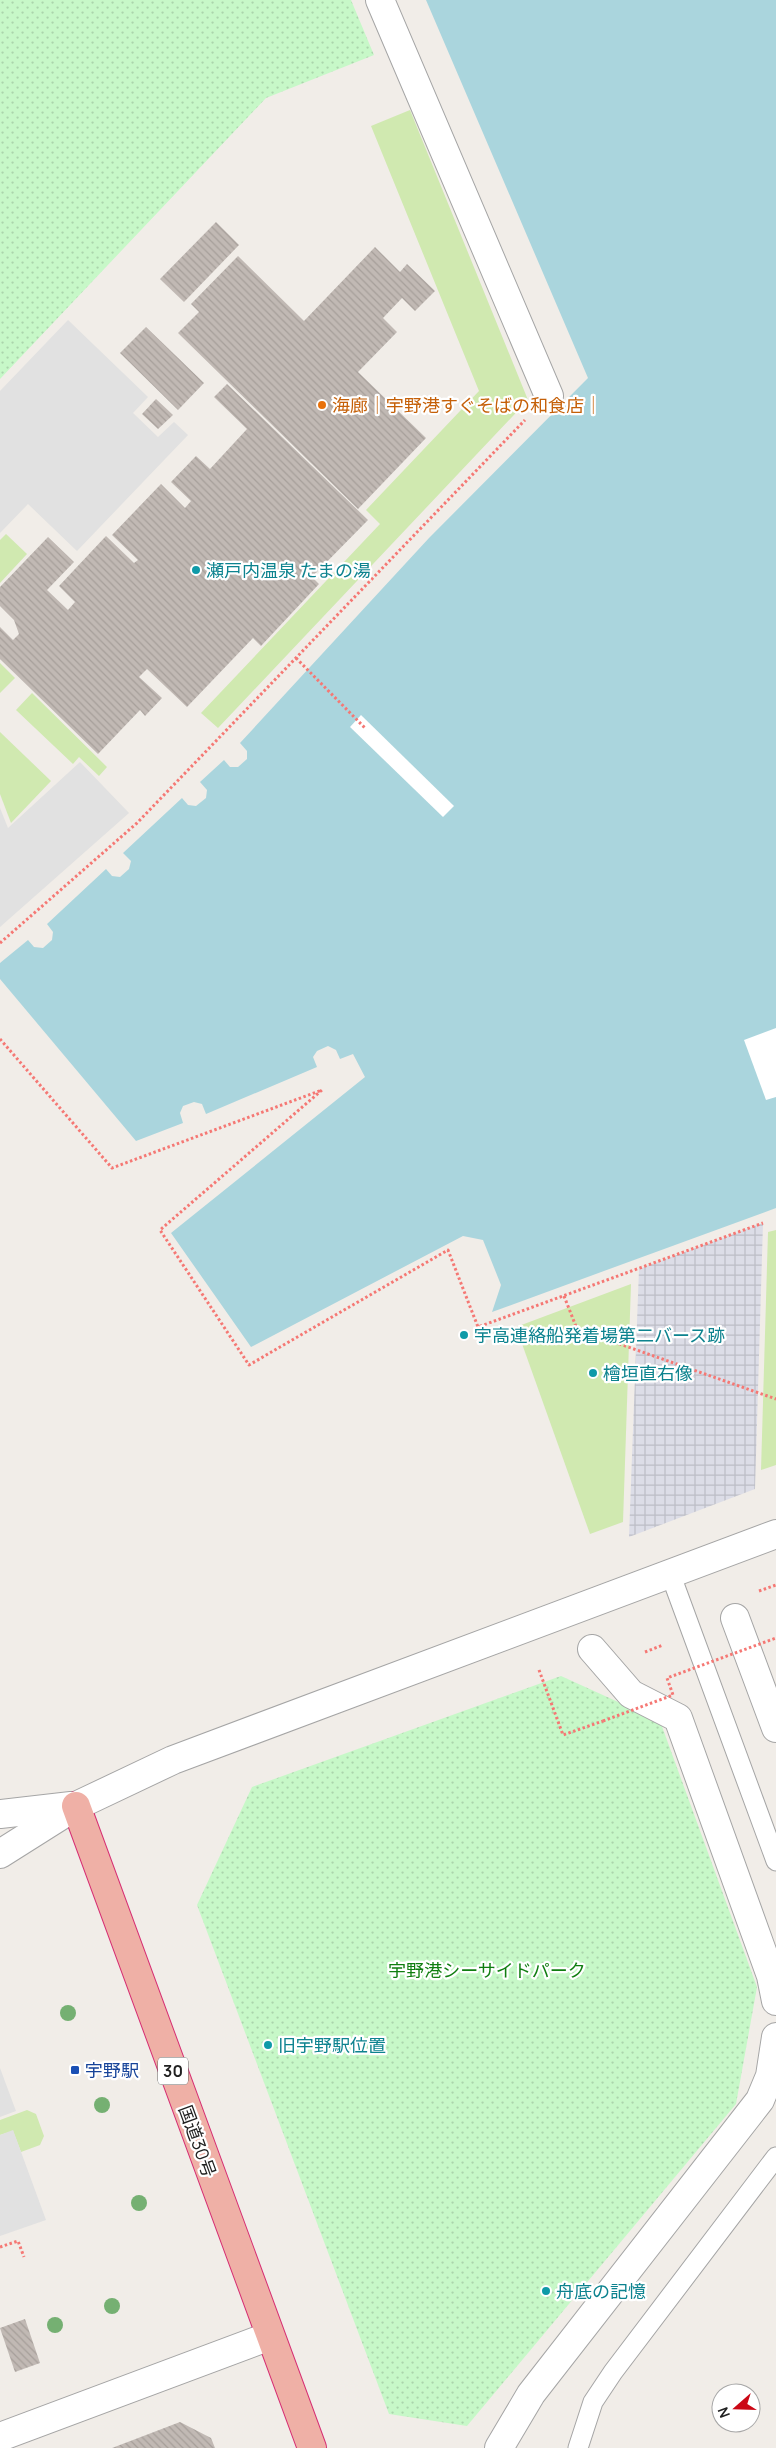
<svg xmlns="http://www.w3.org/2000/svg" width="776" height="2448" font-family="Manrope,'Noto Sans JP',sans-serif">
	<defs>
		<pattern id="park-dots" width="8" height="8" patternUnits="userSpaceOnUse" patternTransform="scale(1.25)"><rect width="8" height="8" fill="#c7f8c8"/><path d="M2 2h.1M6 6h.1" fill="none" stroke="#abd4ac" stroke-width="1.8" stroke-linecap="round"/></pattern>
		<pattern id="plaza-grid" width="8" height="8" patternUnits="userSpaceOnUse" patternTransform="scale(1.25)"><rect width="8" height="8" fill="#dcdde7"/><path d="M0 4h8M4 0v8" fill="none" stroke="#bcbdc6"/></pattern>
		<pattern id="building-back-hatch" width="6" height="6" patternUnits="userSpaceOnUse" patternTransform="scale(1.25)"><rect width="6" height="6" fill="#c1b9b4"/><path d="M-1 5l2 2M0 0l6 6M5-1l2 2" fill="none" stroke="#a69f9a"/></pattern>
	</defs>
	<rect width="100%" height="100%" fill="#f1ede8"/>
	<g fill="#d0e9b0">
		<path d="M410,110L528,400L218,728L201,713L380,524L366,510L479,391L371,126Z"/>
		<path d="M6,534L27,554L0,583V540Z"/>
		<path d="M0,663L15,678L0,693Z"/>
		<path d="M32,693L107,767L99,776L79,757L73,764L16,710Z"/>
		<path d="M0,732L51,781L11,823L0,794Z"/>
		<path d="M776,1230V1465L761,1470L768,1232Z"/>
		<path d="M631,1284L623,1522L590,1534L516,1327Z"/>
		<path d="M27,2110L36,2114L44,2136L40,2145L21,2152L13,2131L0,2135V2120Z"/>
	</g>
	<g fill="url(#park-dots)">
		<path d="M0,0H351L374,55L266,98L0,379Z"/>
		<path d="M561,1676L660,1721L757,1987L736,2104L467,2426L389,2414L197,1905L252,1787Z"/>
	</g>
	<g fill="#e1e1e1">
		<path d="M68,320L148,397L133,413L158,437L174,422L188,435L77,551L28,504L0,533V391Z"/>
		<path d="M80,762L129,813L0,927V808L8,828Z"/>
		<path d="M0,2068L16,2111L0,2117Z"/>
		<path d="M13,2130L46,2220L0,2236V2135Z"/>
	</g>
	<path fill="url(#plaza-grid)" d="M763,1223L755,1489L629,1537L639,1269Z"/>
	<path fill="#aad5dd" d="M426,0H776V1208L492,1312L501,1285L483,1240L463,1236L251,1347L171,1233L365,1077L353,1054L340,1059L336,1050L328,1046L317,1051L313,1057L317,1067L206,1114L202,1104L194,1102L183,1106L180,1113L183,1123L136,1141L0,979V963L28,940L34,947L43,948L52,940L53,932L47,924L106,869L112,876L120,877L129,869L131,861L123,853L182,798L188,805L196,806L206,798L207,790L200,782L224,760L230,767H238L247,759V751L240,743L429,538L588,378Z"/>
	<g fill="#fff">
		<path d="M361,715L454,806L443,817L350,727Z"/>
		<path d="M776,1028V1097L766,1100L744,1040Z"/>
	</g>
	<g fill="url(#building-back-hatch)">
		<path d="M216,222L239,245L184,302L160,279Z"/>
		<path d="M375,247L400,272L407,264L435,291L415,311L402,298L383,318L397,332L358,372L426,438L358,509L178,333L199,312L191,304L238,256L304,321Z"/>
		<path d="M146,327L204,383L178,410L120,353Z"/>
		<path d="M227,384L368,520L312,577L319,584L261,646L253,638L187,707L147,669L139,677L162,698L145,716L140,710L98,754L0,659V627L13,640L19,634L14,620L0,606V587L48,537L74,562L47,590L68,610L75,602L59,586L106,536L134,563L138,560L112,535L161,484L185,508L191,501L171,482L196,456L210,469L247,429L214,397Z"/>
		<path d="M156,399L173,415L158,429L142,414Z"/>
		<path d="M25,2319L40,2363L15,2372L0,2328Z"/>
		<path d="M180,2422L211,2438L215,2448H112Z"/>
	</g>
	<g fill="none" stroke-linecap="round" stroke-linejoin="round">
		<g stroke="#a5a5a5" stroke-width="21">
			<g id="service">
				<path d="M670,1573L776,1861"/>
				<path d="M578,2448L593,2402L613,2372L776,2157"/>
			</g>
		</g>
		<g stroke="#a5a5a5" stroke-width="30">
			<g id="pedestrian">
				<path d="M735,1618L776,1728"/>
				<path d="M592,1649L631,1694L678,1718L771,1976L776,2001"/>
				<path d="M499,2448L531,2394L760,2100L770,2076L776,2037"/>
			</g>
		</g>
		<g stroke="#a5a5a5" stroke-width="30">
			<path id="minor" d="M380,0L549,396"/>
		</g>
		<g stroke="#a5a5a5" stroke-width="30">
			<g id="tertiary">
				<path d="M0,1814L71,1806"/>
				<path d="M0,1854L76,1806L173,1760L776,1534"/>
				<path d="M0,2437L270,2336"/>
			</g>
		</g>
		<g stroke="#d62e73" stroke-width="30">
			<path id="trunk" d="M76,1806L312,2448"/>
		</g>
		<g stroke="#f57874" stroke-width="3" stroke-dasharray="2.5 2.5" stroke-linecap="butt">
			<path d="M296,658L365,728"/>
			<path d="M0,943L137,823L525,420"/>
			<path d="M0,1039L112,1168L322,1090L160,1230L249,1365L448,1250L478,1327L763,1223"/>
			<path d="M564,1296L577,1329L776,1399"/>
			<path d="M759,1591L776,1585"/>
			<path d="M645,1652L663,1645"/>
			<path d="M539,1670L563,1735L603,1721"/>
			<path d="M0,2247L18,2241L24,2257"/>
		</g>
		<use href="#service" stroke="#fff" stroke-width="19"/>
		<use href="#pedestrian" stroke="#fff" stroke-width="28"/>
		<use href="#minor" stroke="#fff" stroke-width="28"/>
		<use href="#tertiary" stroke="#fff" stroke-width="28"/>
		<use href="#trunk" stroke="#efb0a6" stroke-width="28"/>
		<path stroke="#f57874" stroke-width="3" stroke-dasharray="2.5 2.5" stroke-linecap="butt" d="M603,1721L673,1695L667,1678L776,1638"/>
	</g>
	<g fill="#75b072">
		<circle cx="68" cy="2013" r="8"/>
		<circle cx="102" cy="2105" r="8"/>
		<circle cx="139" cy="2203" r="8"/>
		<circle cx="112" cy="2306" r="8"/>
		<circle cx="55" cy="2325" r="8"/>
	</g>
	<circle fill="#e8710a" stroke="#fff" stroke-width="2" cx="322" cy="405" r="5"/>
	<g fill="#0f9aa8" stroke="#fff" stroke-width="2">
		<circle cx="196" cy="570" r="5"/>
		<circle cx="464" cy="1335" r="5"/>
		<circle cx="593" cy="1373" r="5"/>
		<circle cx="268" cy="2045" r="5"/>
		<circle cx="546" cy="2291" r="5"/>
	</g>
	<rect fill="#1a4fb4" stroke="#fff" stroke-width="2" x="70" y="2065" width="10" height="10" rx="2.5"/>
	<g text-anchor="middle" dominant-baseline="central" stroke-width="4.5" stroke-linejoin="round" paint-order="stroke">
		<rect fill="#fff" stroke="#646464" stroke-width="1" x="158" y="2057.5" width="30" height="27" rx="4"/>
		<g font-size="16" font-weight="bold" fill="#212121">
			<text x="173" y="2071">30</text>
		</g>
		<g font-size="18" fill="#c56008" stroke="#fff" text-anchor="start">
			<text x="332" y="405">海廊│宇野港すぐそばの和食店│</text>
		</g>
		<g font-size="18" fill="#0d838f" stroke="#fff" text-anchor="start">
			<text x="206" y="570">瀬戸内温泉 たまの湯</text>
			<text x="474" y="1335">宇高連絡船発着場第二バース跡</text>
			<text x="603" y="1373">檜垣直右像</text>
			<text x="278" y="2045">旧宇野駅位置</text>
			<text x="556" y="2291">舟底の記憶</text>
		</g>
		<g font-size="18" fill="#107e11" stroke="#fff">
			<text x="487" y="1970">宇野港シーサイドパーク</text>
		</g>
		<g font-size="18" fill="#164399" stroke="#fff" text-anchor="start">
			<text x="85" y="2070">宇野駅</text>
		</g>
		<g font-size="18" fill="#212121" stroke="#fff">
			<text transform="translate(198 2141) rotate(70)">国道30号</text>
		</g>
	</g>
	<g transform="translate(736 2408) rotate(250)"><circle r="24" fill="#ffffff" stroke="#a6a6a6"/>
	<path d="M0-4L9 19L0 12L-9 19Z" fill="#cb0715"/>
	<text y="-8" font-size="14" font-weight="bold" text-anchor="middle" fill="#212121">N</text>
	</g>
</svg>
